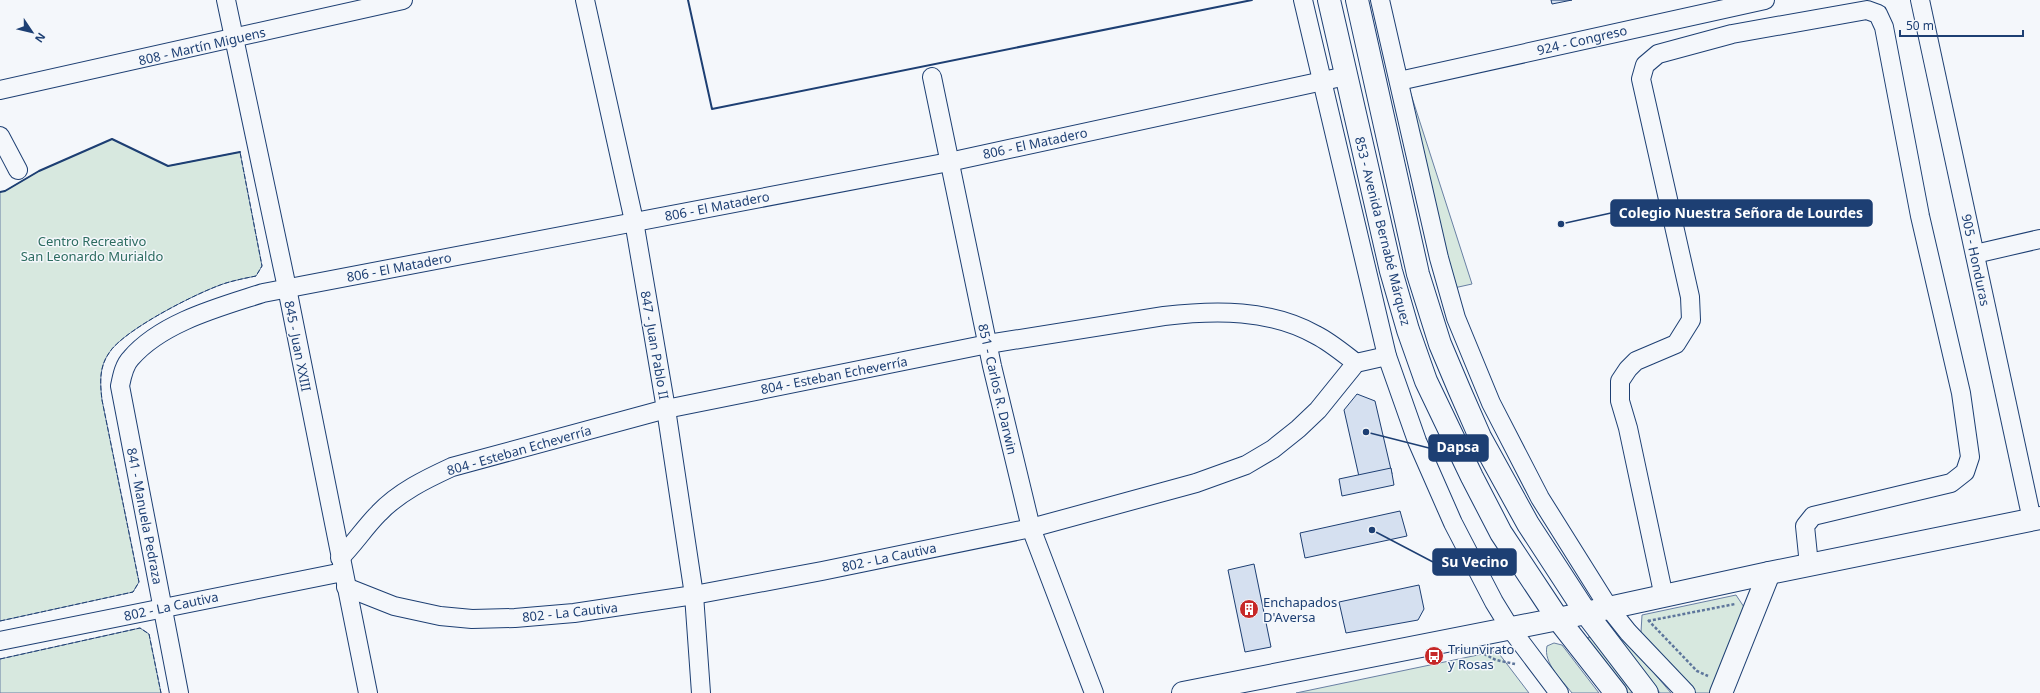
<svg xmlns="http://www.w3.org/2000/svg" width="2040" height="693" font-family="'Noto Sans',sans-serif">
	<rect width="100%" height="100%" fill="#f4f7fb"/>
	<g fill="#d7e8df" stroke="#687fa3">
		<path d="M1408,85L1472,284L1454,288Z"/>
		<path d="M112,139L168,166L240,152L262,266L256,276C246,278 236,280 226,283C200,291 123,330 109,353C99,367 100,383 102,400L139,582L133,592L0,621V192L5,191L39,171Z"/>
		<path d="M1736,595L1744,607L1713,693H1696L1641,632L1642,615Z"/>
		<path d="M140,628L149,634L161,693H0V659Z"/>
		<path d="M1617,632L1620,633L1671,693H1660L1616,636Z"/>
		<path d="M1588,637L1592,638L1634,693H1628L1588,640Z"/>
		<path d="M1554,643L1562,645L1599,693H1572C1562,680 1543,663 1547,646Z"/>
		<path d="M1497,651L1529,693H1296Z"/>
	</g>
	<g fill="#d5e0f0" stroke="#1d3f73">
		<path d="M1551,0H1572L1552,4Z"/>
		<path d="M1357,394L1375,401L1392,474L1360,481L1344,410Z"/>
		<path d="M1391,468L1394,485L1342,496L1339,479Z"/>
		<path d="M1400,511L1407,536L1305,558L1300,533Z"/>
		<path d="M1254,564L1271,647L1245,652L1228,570Z"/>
		<path d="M1419,585L1424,609L1418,620L1346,633L1339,602Z"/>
	</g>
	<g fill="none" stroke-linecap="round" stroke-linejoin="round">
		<g stroke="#1d3f73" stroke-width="20">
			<g id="minor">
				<path d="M226,0L287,288L368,693"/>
				<path d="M585,0L634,221L666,409L694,595L701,693"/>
				<path d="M1303,0L1387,356L1417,441L1453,523L1494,602L1510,628L1559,693"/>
				<path d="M1380,0L1439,258L1456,318L1491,403L1540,498L1609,608L1628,632L1686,693"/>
				<path d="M1920,0L2032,520"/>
				<path d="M932,77L992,366L1031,528L1094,693"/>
				<path d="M1399,81L1765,0"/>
				<path d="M0,90L403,0"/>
				<path d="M0,136L18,170"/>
				<path d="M1975,254L2040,239"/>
				<path d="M340,558C354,544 365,527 379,513C399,492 426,479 452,467L666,409L988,344L1164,316C1215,310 1270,309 1316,335C1330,342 1343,353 1356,363"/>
				<path d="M346,587L394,606L440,616L472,619L515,618L574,613L694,595L822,571L1031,528L1196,483L1246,465L1273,449L1298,429L1318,410L1356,363L1387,356"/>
				<path d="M1664,597L1628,428L1620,401V381L1628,369L1636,361L1676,344L1691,320L1690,297L1641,79L1645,65L1658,54L1732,34L1867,10L1878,14L1884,27L1920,216L1961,393L1970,457L1965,472L1951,483L1813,516L1805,526L1809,565"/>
				<path d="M0,641L343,572"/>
				<path d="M179,693L120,386C122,376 124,365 131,358C162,322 220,307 263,293L949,162L1346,76"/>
			</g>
		</g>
		<g stroke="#1d3f73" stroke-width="24">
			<g id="major">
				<path d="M1329,0L1391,271L1408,330L1426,381L1472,477L1501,533L1558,619L1616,693"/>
				<path d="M1357,0L1418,274L1440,344L1459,389L1480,437L1528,524L1586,613L1647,693"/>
				<path d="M1183,693L1558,619L1769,573L2040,518"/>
				<path d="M1721,693L1769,573"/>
			</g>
		</g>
		<g stroke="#5e769c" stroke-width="2.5" stroke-dasharray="3 2" stroke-linecap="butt">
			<path d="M1648,620L1697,671L1708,676"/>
			<path d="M1648,621L1735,604"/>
			<path d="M1484,654L1496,660L1515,664"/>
		</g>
		<use href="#minor" stroke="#f4f7fb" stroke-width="18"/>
		<use href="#major" stroke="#f4f7fb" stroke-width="22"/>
		<g stroke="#1d3f73" stroke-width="1" stroke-dasharray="5 2" stroke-linecap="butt">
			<path d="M0,621L133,592L139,582L102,400C100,383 99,367 109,353C123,330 200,291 226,283C236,280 246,278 256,276L262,266L240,152"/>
			<path d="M0,659L140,628L149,634L161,693"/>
		</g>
		<g stroke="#1d3f73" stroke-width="2">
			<path d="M688,0L712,109L1252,0"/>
			<path d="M0,192L5,191L39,171L112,139L168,166L240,152"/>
		</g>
	</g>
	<defs>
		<g id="building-disc" transform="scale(1)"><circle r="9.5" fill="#c62828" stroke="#f4f7fb"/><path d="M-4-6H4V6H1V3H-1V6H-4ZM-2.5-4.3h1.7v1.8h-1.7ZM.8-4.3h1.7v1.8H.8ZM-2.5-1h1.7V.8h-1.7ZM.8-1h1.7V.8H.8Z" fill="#fff"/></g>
		<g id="bus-disc" transform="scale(1)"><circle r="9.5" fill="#c62828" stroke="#f4f7fb"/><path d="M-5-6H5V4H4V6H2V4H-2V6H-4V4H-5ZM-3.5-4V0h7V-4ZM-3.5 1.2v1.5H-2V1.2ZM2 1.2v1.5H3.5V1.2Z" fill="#fff"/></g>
	</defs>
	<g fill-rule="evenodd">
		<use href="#building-disc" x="1249" y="609"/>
		<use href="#bus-disc" x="1434" y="656"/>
	</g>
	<g text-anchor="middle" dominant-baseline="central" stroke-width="3" stroke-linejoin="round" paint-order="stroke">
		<g font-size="13" fill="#1d3f73" stroke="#f4f7fb">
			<text transform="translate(1582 40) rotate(-13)">924 - Congreso</text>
			<text transform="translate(202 46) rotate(-13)">808 - Martín Miguens</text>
			<text transform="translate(1035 143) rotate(-12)">806 - El Matadero</text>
			<text transform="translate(717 206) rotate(-11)">806 - El Matadero</text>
			<text transform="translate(1383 231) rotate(76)">853 - Avenida Bernabé Márquez</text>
			<text transform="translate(1976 260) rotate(78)">905 - Honduras</text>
			<text transform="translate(399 267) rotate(-11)">806 - El Matadero</text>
			<text transform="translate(655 345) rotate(80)">847 - Juan Pablo II</text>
			<text transform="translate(298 346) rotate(79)">845 - Juan XXIII</text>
			<text transform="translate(834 375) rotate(-11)">804 - Esteban Echeverría</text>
			<text transform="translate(998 389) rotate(77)">851 - Carlos R. Darwin</text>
			<text transform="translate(519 450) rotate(-16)">804 - Esteban Echeverría</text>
			<text transform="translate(145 516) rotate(79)">841 - Manuela Pedraza</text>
			<text transform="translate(889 557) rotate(-12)">802 - La Cautiva</text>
			<text transform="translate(171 606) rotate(-12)">802 - La Cautiva</text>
			<text transform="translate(570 612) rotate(-6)">802 - La Cautiva</text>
		</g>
		<g font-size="13" fill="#2c6c60" stroke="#f4f7fb">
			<text x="92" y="241">Centro Recreativo<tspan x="92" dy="15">San Leonardo Murialdo</tspan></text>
		</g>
		<g font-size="13" fill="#1d3f73" stroke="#f4f7fb" text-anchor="start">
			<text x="1263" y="602">Enchapados<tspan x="1263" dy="15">D'Aversa</tspan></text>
			<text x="1448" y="649">Triunvirato<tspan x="1448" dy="15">y Rosas</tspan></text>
		</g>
	</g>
	<path fill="none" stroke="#1d3f73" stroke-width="1.5" d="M1561 224L1611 213M1366 432L1429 448M1372 530L1433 562"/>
	<g fill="#1d3f73" stroke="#f4f7fb" stroke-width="1.5">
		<circle cx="1561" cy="224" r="4"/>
		<circle cx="1366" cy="432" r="4"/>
		<circle cx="1372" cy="530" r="4"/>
	</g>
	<g fill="#1d3f73" stroke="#1d3f73" stroke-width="1.5">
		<rect x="1611" y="200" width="261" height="26" rx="4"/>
		<rect x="1429" y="435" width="59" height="26" rx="4"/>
		<rect x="1433" y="549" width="83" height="26" rx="4"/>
	</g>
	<g font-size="14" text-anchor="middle" font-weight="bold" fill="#fff">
		<text x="1741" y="218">Colegio Nuestra Señora de Lourdes</text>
		<text x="1458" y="452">Dapsa</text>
		<text x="1475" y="567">Su Vecino</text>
	</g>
	<g transform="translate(32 32) rotate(125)" stroke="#f4f7fb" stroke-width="3" paint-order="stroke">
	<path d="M0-3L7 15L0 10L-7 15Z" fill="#1d3f73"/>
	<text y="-6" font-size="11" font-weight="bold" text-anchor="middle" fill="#1d3f73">N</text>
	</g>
	<path d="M1900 30v6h123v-6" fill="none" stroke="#1d3f73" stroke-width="2"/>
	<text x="1906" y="30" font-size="12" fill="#1d3f73" stroke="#f4f7fb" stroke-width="3" paint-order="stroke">50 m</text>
</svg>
